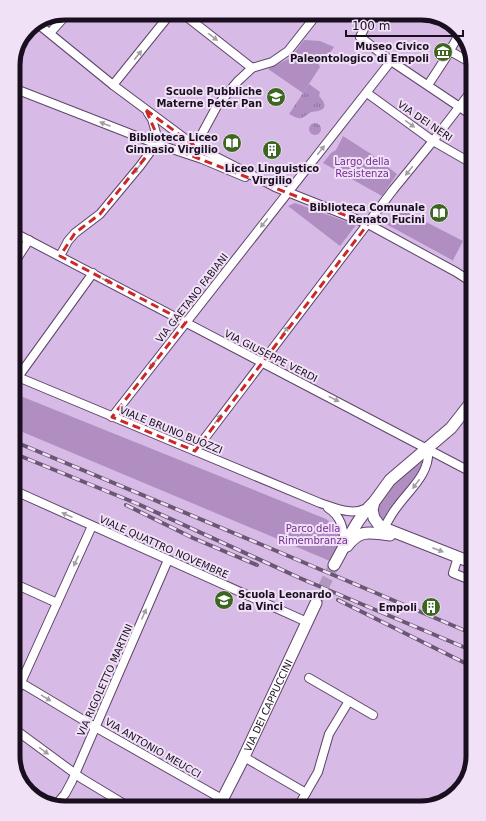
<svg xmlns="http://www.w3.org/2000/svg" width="486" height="821" font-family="'DejaVu Sans',sans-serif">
	<defs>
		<pattern id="grass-tufts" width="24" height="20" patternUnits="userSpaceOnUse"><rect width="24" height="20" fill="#b18ec1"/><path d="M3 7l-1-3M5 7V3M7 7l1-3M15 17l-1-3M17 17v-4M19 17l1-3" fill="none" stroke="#8f729c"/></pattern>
	</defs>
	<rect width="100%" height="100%" fill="#d8bae6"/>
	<g fill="url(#grass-tufts)">
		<path d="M309,84L320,92L319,96C330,108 323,111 311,112C300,119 302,121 289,114Z"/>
		<circle cx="315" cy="129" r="6"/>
	</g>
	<g fill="#b18ec1">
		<path d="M304,40L320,41L334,47L325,60L321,58L318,63L320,67L303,93L268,69L290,58Z"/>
		<path d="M343,136L371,154L397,174L382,196L323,163L331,153L336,150Z"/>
		<path d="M295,203L356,225L340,246L288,206Z"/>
		<path d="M397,207L463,241L452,262V260L386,224Z"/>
		<path d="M13,393L326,519L339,529V543L330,561L13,428Z"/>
		<path d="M428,448V464L384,528L373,504Z"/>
	</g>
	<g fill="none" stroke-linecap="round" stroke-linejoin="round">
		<path stroke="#b298be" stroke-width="11" stroke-dasharray="11 5.5" stroke-linecap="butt" d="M316,603L334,565"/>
		<g stroke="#5e446a" stroke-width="10">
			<g id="street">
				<path d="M182,13L252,68"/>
				<path d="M372,13L360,37L391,61L473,116"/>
				<path d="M38,24L113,85L195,146L275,187L368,224L456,272L473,283"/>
				<path d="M26,33L31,27"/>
				<path d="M50,33L68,13"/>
				<path d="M450,51L473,64"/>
				<path d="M113,85L171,13"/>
				<path d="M428,85L445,59L460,33"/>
				<path d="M13,88L154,143L202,159L245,177"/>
				<path d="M367,93L433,141L473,164"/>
				<path d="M192,150L197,143L217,106L237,82L252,68L272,62L288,51L318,13"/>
				<path d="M13,232L473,473"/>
				<path d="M60,256L68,241L75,233L100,214L140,166L153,148L156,133L152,119L148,113"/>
				<path d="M13,260L18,257L29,240"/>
				<path d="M13,375L320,503C336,508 351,516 367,508"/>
				<path d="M18,377L93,273"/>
				<path d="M112,417L391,61"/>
				<path d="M195,451L393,190L433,141L473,89"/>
				<path d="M13,490L307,622"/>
				<path d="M328,508C341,516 343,528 345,542"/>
				<path d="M384,528C388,521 392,513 397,507C410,489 431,473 428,448"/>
				<path d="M458,557L453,573L473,581"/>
				<path d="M13,583L57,603"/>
				<path d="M13,678L95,727L215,795L222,799L227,806"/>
				<path d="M309,678L373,715"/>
				<path d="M13,700L92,526"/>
				<path d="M13,728L81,778L129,807"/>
				<path d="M244,757L306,793"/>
				<path d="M299,805L318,772L329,734L349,701"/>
				<path d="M55,806L65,794L72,781L168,560"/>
			</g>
		</g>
		<g stroke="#5e446a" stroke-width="13">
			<g id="secondary">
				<path d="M347,546C361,528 370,533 390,535"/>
				<path d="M473,563L384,528L379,525L374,518L372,510L374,502L390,480L451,428L473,400"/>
				<path d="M334,565C347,543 355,520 374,502"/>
				<path id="s1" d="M219,806L241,763L316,603"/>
			</g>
		</g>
		<use href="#street" stroke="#fff" stroke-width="8"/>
		<use href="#secondary" stroke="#fff" stroke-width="11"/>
		<g stroke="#6a5773" stroke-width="4">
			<g id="rail">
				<path d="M13,441L260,544L473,634"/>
				<path d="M13,453L138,504L302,579L473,651"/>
				<path d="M126,505L193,538L257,565"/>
				<path d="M338,600L473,667"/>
			</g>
		</g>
		<use href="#rail" stroke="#f0e1f7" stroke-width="2.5" stroke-dasharray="8" stroke-linecap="butt"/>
	</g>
	<defs><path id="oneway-solid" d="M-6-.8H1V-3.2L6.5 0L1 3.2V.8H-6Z"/></defs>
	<g fill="#a39fa5">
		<use href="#oneway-solid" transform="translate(213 37) rotate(38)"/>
		<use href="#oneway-solid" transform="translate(138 55) rotate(-51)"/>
		<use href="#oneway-solid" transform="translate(105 124) rotate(-159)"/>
		<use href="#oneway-solid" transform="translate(410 124) rotate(36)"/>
		<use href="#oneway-solid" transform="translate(321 150) rotate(-52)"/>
		<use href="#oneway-solid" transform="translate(137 169) rotate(129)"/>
		<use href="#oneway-solid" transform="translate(409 171) rotate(129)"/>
		<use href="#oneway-solid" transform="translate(264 223) rotate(128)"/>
		<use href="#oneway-solid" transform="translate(107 281) rotate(28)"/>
		<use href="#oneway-solid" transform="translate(285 331) rotate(-53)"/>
		<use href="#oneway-solid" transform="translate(153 364) rotate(128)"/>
		<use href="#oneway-solid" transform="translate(334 399) rotate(27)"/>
		<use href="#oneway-solid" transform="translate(218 419) rotate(-53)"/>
		<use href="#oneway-solid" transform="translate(416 484) rotate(127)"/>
		<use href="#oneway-solid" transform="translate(67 515) rotate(-156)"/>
		<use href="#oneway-solid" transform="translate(438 550) rotate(21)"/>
		<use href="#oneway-solid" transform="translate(76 561) rotate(115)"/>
		<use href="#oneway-solid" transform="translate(144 614) rotate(-66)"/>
		<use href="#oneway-solid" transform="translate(46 698) rotate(31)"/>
		<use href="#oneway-solid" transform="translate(44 751) rotate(36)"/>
	</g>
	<path fill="none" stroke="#cd2728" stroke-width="3" stroke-dasharray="8 5" stroke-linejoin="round" d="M146,110L195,146L187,154L368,224L195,451L112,417L186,322L60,256L75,233L100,214L153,148L156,133Z"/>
	<defs>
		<g id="museum-disc" transform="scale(1)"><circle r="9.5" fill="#3d6621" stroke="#f0e1f7"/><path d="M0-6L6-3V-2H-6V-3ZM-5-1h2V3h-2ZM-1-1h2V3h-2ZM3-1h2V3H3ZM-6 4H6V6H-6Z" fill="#fff"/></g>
		<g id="school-disc" transform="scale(1)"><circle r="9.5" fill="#3d6621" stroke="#f0e1f7"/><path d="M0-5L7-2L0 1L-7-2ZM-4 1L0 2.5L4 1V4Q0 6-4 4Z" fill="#fff"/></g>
		<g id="library-disc" transform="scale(1)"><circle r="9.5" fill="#3d6621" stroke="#f0e1f7"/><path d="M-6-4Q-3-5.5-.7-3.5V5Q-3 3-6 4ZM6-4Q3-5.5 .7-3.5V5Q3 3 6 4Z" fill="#fff"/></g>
		<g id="building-disc" transform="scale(1)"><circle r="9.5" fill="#3d6621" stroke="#f0e1f7"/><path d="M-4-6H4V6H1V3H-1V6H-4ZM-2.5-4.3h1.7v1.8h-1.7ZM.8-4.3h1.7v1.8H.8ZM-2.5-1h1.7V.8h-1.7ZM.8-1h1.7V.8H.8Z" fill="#fff"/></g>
	</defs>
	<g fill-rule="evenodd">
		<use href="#museum-disc" x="443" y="52"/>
		<use href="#school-disc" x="276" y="97"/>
		<use href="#library-disc" x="232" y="143"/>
		<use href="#building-disc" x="272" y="150"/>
		<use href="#library-disc" x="439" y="213"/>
		<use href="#school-disc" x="224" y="600"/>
		<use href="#building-disc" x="431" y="607"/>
	</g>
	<g text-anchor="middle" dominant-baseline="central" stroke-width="4" stroke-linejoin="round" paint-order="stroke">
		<g font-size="10" font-weight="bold" fill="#1a0f1f" stroke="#f0e1f7" text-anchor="end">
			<text x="429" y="46">Museo Civico<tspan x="429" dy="12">Paleontologico di Empoli</tspan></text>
			<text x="262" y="91">Scuole Pubbliche<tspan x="262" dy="12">Materne Peter Pan</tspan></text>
			<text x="218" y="137">Biblioteca Liceo<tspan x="218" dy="12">Ginnasio Virgilio</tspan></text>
			<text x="272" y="168" text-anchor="middle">Liceo Linguistico<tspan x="272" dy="12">Virgilio</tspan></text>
			<text x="425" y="207">Biblioteca Comunale<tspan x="425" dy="12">Renato Fucini</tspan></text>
			<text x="238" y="594" text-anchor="start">Scuola Leonardo<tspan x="238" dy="12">da Vinci</tspan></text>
			<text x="417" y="607">Empoli</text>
		</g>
		<g font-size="10" fill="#1a0f1f" stroke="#f0e1f7">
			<text transform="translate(425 121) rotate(34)">VIA DEI NERI</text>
			<text transform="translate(192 298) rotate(-52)">VIA GAETANO FABIANI</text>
			<text transform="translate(271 356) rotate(27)">VIA GIUSEPPE VERDI</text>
			<text transform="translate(171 430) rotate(22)">VIALE BRUNO BUOZZI</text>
			<text transform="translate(164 547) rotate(24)">VIALE QUATTRO NOVEMBRE</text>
			<text transform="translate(105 680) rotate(-66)">VIA RIGOLETTO MARTINI</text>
			<text stroke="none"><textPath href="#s1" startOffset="112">VIA DEI CAPPUCCINI</textPath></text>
			<text transform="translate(153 748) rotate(30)">VIA ANTONIO MEUCCI</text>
		</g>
		<g font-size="10" fill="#762e92" stroke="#f0e1f7">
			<text x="362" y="161">Largo della<tspan x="362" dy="12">Resistenza</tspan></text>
			<text x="313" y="528">Parco della<tspan x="313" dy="12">Rimembranza</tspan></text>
		</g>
	</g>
	<path d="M0 0H486V821H0ZM65 20H421A45 45 0 0 1 466 65V756A45 45 0 0 1 421 801H65A45 45 0 0 1 20 756V65A45 45 0 0 1 65 20Z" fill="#f0e1f7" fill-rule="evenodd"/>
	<path fill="none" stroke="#1a0f1f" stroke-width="5" d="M65 20H421A45 45 0 0 1 466 65V756A45 45 0 0 1 421 801H65A45 45 0 0 1 20 756V65A45 45 0 0 1 65 20Z"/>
	<path d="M346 30v6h117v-6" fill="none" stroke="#1a0f1f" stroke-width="2"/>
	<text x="352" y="30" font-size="12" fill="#1a0f1f" stroke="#f0e1f7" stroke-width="3" paint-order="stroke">100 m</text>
</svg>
